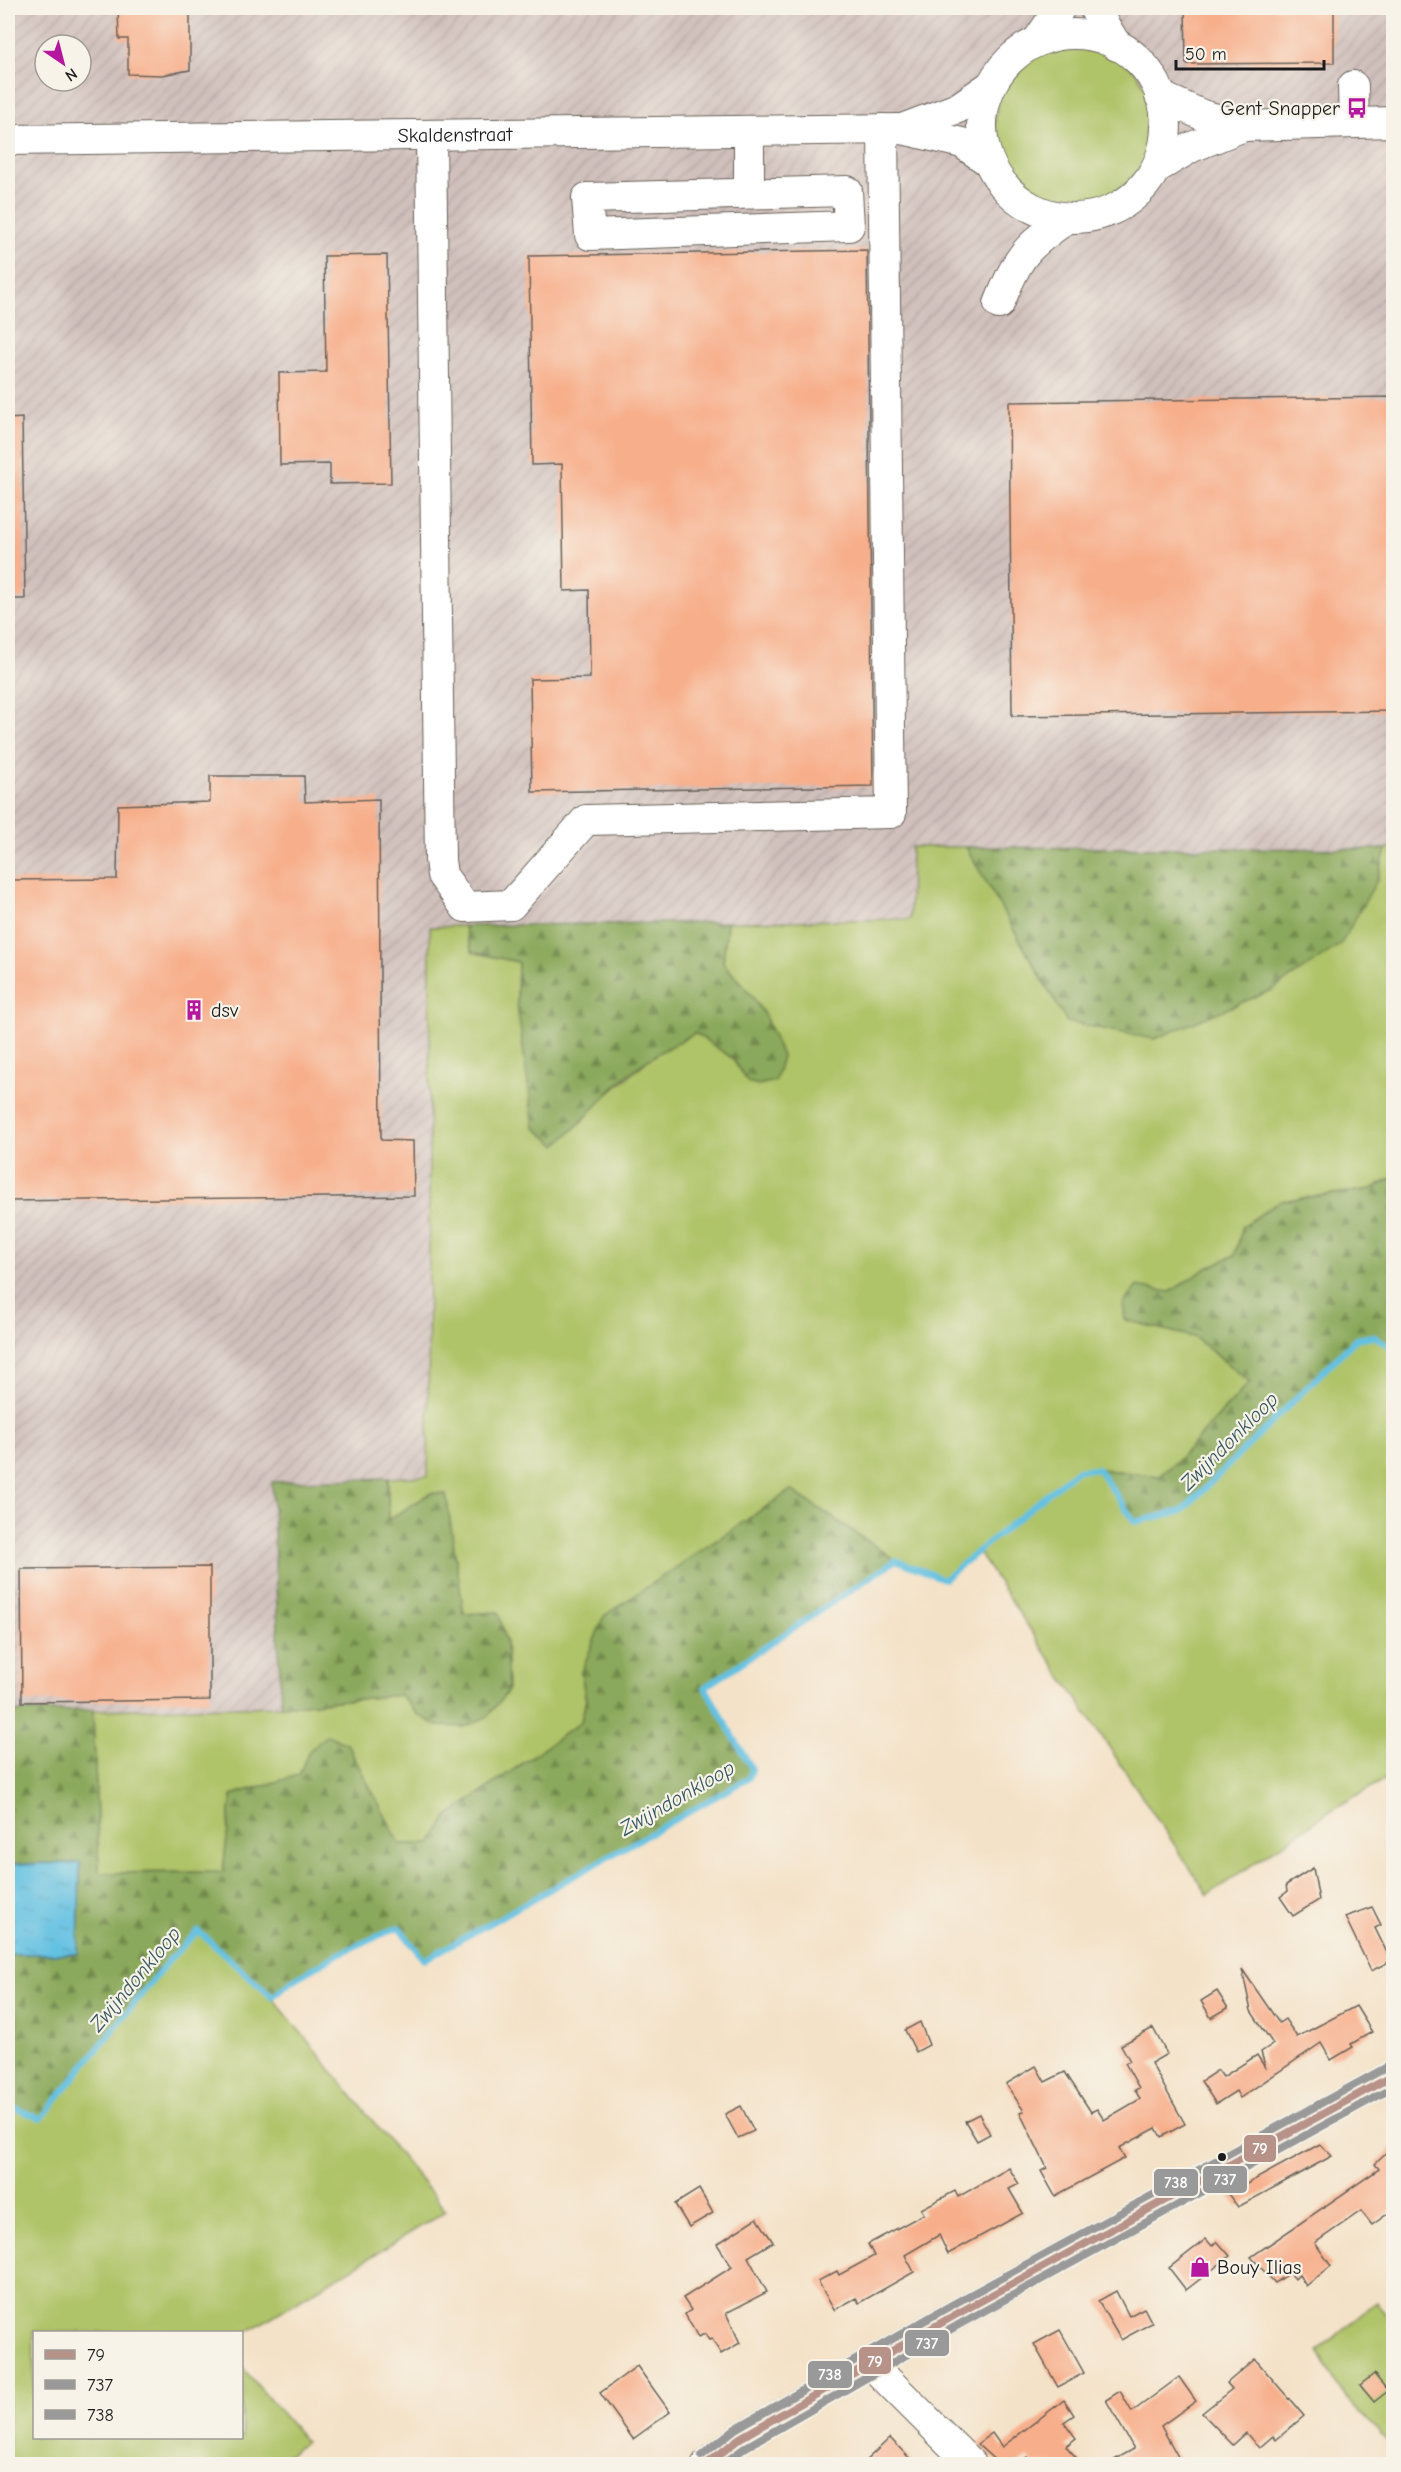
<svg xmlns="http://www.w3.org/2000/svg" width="1401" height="2472" font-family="'Comic Neue',sans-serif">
	<defs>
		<pattern id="industrial-furrows" width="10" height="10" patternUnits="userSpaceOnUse" patternTransform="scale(1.5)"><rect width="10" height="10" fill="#d0c0bc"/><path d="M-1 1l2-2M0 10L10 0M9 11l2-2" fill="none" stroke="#b2a4a1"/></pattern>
		<pattern id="forest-firs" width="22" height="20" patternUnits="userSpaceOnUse" patternTransform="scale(1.5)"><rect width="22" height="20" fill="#8ba95c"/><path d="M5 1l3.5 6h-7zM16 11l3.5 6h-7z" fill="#71894b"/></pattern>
		<pattern id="water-ripples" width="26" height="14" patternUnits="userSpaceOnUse" patternTransform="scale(1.5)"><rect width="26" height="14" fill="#64c1e2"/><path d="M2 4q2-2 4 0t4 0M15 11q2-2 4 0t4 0" fill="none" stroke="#56a5c1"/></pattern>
	</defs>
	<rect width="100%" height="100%" fill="#f7f3e8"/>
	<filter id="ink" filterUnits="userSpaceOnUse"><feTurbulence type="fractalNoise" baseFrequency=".0167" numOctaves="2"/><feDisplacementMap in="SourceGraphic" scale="12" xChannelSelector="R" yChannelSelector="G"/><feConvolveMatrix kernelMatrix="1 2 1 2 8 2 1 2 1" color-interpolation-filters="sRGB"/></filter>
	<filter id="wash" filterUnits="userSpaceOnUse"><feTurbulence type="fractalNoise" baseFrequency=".008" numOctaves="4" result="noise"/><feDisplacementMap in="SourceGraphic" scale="24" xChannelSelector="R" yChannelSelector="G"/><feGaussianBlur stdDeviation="1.35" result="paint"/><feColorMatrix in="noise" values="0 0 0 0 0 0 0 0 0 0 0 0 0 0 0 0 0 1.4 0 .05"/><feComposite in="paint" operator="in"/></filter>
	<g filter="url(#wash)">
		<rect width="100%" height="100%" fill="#f4e2c8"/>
		<path fill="url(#industrial-furrows)" fill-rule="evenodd" d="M8,8H1393V849L912,847L910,919L430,927L428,1477L272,1483L281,1706L8,1712ZM45,45H81V81H45Z"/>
		<g fill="#afc367" stroke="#667042" stroke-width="1.5">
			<path d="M1078,43C1100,49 1117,54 1134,70C1143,79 1149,99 1151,112C1157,166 1123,201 1070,202C1040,203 1018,189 1004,162C985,126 996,87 1027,62C1032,58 1037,53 1042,51C1052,46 1066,45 1078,43Z"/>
			<path d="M911,847H966L1067,1022L1377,880L1386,849H1393V1178L1372,1189L1280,1201L1243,1226L1235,1255L1207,1268L1201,1275L1126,1320L1194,1337L1250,1382L1179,1459L1159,1476L1099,1469L1182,1511L1356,1339L1373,1336L1393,1348L1394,1663L1389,1666L1394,1673L1393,1775L1335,1808L1208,1895L979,1553L944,1579L896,1560L791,1490L581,1672L586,1700L581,1722L448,1816L431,1844H400L347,1744L309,1751L299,1775L232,1795L223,1872L99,1873L93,1710L281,1706L400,1695L418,1715L508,1691L506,1641L464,1614L446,1494L388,1520V1478L428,1476L430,927L464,926L472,952L518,962L517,1005L599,1102L655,1054L695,1033L732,1058L748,1082L753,997L723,963L727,922L910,919Z"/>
			<path d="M198,1931L272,1997L446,2211L242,2335L34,2332V2438H242V2367L306,2442L276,2464H8V2105L41,2119L170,1959Z"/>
			<path d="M1376,2302L1393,2321V2446L1345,2397L1318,2351Z"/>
		</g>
		<g fill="url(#forest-firs)" stroke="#54623c" stroke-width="1.5">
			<path d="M966,847L1386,849L1377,880L1341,944L1272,990L1154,1039L1067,1022Z"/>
			<path d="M727,922L723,963L753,997L765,1016L782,1056L775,1081L758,1085L748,1082L732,1058L695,1033C669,1047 642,1061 620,1082C598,1102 580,1126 556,1145L534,1127L517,1005L518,962L472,952L464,926Z"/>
			<path d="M1393,1178V1348L1373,1336L1356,1339L1182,1511L1135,1522L1098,1469L1159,1476L1179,1459L1250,1382L1194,1337L1125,1320L1123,1304L1137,1286L1170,1292L1207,1268L1235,1255L1243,1226L1280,1201L1372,1189Z"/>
			<path d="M388,1478V1520L431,1493L446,1494L464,1614L498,1612L506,1641L508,1691L487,1717L464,1727L438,1726L418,1715L400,1695L281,1706L272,1482Z"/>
			<path d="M791,1490L896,1560L705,1686L752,1769L749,1778L424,1960L399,1927C354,1946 310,1965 272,1997L198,1931L170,1959L41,2119L8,2105V1954H78L80,1863L8,1864V1712L93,1710L99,1873L223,1872L232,1795L299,1775L309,1751L327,1735L347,1744L400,1844H430L448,1816L581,1722L586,1700L581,1672L604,1616Z"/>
		</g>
		<path fill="url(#water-ripples)" stroke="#406e7f" stroke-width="1.5" d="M80,1863L78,1954H8V1864Z"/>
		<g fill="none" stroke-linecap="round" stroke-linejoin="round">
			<path stroke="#64c1e2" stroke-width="6" d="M8,2105L41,2119L170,1959L198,1931L272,1997C310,1965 354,1946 399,1927L424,1960L749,1778L752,1769L705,1687L896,1560L944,1579L1077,1470L1098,1469L1135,1522L1182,1511L1356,1339L1373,1336L1394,1348"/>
		</g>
		<g id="blocks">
			<g fill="#f7af8b">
				<path d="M118,8H190V70L162,75L128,74V39H119Z"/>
				<path d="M1185,8H1334V63L1186,64Z"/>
				<path d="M867,250L873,786L532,792L530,679L590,678L589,590L564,591L562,464L532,465L529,256Z"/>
				<path d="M387,255L391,483L330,484V464L280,465L279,373L326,372L324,256Z"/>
				<path d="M1394,397V711L1012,716L1009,402Z"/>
				<path d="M22,418L25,599H8V419Z"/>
				<path d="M210,776H304L305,802L379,799L381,1140L413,1141L414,1196L8,1201V880L117,879L118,805L210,802Z"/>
				<path d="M210,1567V1700L22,1702L21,1569Z"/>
				<path d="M1313,1868L1319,1900L1293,1916L1280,1897L1287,1892L1286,1885Z"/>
				<path d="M1372,1907L1381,1925L1375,1928L1391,1961L1371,1971L1345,1917Z"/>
				<path d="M1242,1969L1279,2023L1285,2019L1297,2037L1356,2006L1372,2032L1351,2044L1353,2047L1331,2060L1321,2043L1240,2098L1236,2091L1216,2104L1201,2081L1218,2070L1223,2077L1257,2055L1266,2069L1261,2052L1273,2044L1251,2011Z"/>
				<path d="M1217,1991L1228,2008L1211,2018L1201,2001Z"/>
				<path d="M920,2022L929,2045L916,2052L905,2030Z"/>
				<path d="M1153,2028L1167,2054L1151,2063L1185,2124L1161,2137L1156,2128L1119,2148L1125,2158L1055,2196L1041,2171L1047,2168L1020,2113L1024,2111L1006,2084L1036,2066L1045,2082L1065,2072L1091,2112L1097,2109L1104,2120L1140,2099L1135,2090L1139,2088L1125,2063L1130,2061L1121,2045Z"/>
				<path d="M741,2106L754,2131L738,2138L725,2114Z"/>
				<path d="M979,2114L990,2134L977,2141L965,2121Z"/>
				<path d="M1320,2144L1332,2156L1238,2207L1228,2194Z"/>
				<path d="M1394,2146V2209L1372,2225L1361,2211L1315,2243L1331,2266L1306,2286L1299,2275L1295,2279L1290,2273L1275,2283L1251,2257L1379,2169L1375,2164Z"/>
				<path d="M1009,2168L1019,2184L1009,2189L1023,2213L948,2254L939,2235L905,2255L914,2272L859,2303L856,2298L834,2310L818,2281L837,2271L839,2275L874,2256L868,2244L924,2214L921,2209L955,2191L958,2197Z"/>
				<path d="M699,2189L713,2213L689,2227L675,2204Z"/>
				<path d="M757,2218L773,2242L748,2257L767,2292L726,2313L740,2343L721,2354L712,2339L709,2340L705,2334L698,2337L685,2314L691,2310L683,2298L732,2267L717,2244Z"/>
				<path d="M1206,2239L1212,2246L1217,2241L1230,2256L1186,2290L1169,2268Z"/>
				<path d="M1116,2291L1129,2316L1144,2308L1152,2323L1121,2340L1098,2301Z"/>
				<path d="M1060,2330L1084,2373L1058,2387L1034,2344Z"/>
				<path d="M1255,2359L1304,2416L1276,2440L1273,2436L1259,2448L1246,2433L1233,2445L1202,2413L1232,2389L1227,2383Z"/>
				<path d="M637,2366L670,2412L633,2439L600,2393Z"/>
				<path d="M1374,2374L1388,2391L1374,2402L1360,2385Z"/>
				<path d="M1179,2377L1196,2401L1161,2426L1182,2464H1163L1160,2459L1150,2464H1107L1134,2449L1106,2400L1120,2391L1132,2412Z"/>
				<path d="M1064,2400L1074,2415L1064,2422L1076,2438L1066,2446L1082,2464H1033L1027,2457L1017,2464H999L977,2444L992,2433L1002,2447Z"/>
				<path d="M890,2438L915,2464H862Z"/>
			</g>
		</g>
	</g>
	<g filter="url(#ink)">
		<use href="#blocks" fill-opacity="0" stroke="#686158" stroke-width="1.5"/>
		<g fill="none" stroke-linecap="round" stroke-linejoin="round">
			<g stroke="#686158" stroke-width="32">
				<g id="minor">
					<path d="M1094,8L1117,46"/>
					<circle cx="1074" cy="126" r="92"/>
					<path d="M1038,40L1060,8"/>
					<path d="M1353,86L1354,123"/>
					<path d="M1160,96L1202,115L1244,126L1394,122"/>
					<path d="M902,129L958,108L990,86"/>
					<path d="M749,131V193"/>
					<path d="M431,135L440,860L442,875L465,907L511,905L586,820L891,813L883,129"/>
					<path id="s1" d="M8,140L902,129L962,143L988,161"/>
					<path d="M1158,167L1192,147L1244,126"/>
					<path d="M847,191L849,226L590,235L587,198Z"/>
					<path d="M999,304C1018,256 1025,247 1068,218"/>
					<path d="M871,2364L971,2464"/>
					<path d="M707,2464L740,2438L955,2315L1394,2075"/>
				</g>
			</g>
			<use href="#minor" stroke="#fff" stroke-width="30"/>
			<g stroke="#f7f3e8" stroke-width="12">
				<path id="bus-1" d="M707,2464L740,2438L955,2315L1394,2075"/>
			</g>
			<g stroke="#f7f3e8" stroke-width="12">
				<path id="bus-2" d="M723,2464L746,2447L960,2324L1394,2087"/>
			</g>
			<g stroke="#f7f3e8" stroke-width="12">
				<path id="bus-3" d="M701,2456L735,2429L950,2306L1389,2066"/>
			</g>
			<use href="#bus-1" stroke="#b79289" stroke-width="8"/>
			<use href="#bus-2" stroke="#999" stroke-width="8"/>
			<use href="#bus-3" stroke="#999" stroke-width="8"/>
		</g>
	</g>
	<defs>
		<g id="bus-bare" transform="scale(1.62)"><path d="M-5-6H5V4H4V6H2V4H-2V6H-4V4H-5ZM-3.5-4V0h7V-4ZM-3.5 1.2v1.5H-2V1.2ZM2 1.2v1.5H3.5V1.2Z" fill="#b5179e" stroke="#f7f3e8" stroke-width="2.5" paint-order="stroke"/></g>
		<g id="building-bare" transform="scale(1.62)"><path d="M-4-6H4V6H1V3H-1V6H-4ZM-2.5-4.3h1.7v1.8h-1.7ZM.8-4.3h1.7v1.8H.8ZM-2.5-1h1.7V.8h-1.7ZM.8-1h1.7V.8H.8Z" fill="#b5179e" stroke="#f7f3e8" stroke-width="2.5" paint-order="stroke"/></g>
		<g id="shop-bare" transform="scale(1.62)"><path d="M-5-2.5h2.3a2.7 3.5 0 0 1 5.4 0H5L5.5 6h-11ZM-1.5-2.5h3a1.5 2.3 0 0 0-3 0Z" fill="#b5179e" stroke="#f7f3e8" stroke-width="2.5" paint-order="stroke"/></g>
	</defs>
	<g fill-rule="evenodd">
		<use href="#bus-bare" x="1357" y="108"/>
		<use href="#building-bare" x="194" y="1010"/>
		<use href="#shop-bare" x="1200" y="2267"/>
	</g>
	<circle fill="#1c1c1c" stroke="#f7f3e8" stroke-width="2" cx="1222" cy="2157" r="5"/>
	<g text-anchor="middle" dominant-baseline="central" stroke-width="4.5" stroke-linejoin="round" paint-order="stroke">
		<g font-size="20" fill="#1c1c1c" stroke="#f7f3e8" text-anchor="start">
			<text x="1340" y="108" text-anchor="end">Gent Snapper</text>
			<text x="211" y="1010">dsv</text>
			<text x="1217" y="2267">Bouy Ilias</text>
		</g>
		<g font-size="20" fill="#1c1c1c" stroke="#f7f3e8">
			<text stroke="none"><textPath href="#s1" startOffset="447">Skaldenstraat</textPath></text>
		</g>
		<g font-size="21" font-style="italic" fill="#355661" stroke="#f7f3e8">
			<text transform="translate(1229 1441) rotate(-45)">Zwijndonkloop</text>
			<text transform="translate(677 1798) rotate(-30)">Zwijndonkloop</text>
			<text transform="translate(135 1979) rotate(-50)">Zwijndonkloop</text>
		</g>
	</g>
	<g stroke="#f7f3e8" stroke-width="2">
		<rect x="1243" y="2134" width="34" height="29" rx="6" fill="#b79289"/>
		<rect x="1202" y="2165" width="46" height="29" rx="6" fill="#999"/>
		<rect x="1153" y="2168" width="46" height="29" rx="6" fill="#999"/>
		<rect x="904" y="2329" width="46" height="28" rx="6" fill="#999"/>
		<rect x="858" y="2346" width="34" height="29" rx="6" fill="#b79289"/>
		<rect x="807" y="2360" width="46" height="29" rx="6" fill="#999"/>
	</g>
	<g font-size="16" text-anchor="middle" font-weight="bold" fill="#fff">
		<text x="1260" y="2154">79</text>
		<text x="1225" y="2185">737</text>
		<text x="1176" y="2188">738</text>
		<text x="927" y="2349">737</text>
		<text x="875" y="2367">79</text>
		<text x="830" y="2380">738</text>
	</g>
	<rect width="1401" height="2472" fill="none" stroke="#f7f3e8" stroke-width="30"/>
	<rect x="33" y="2331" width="210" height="108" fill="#f7f3e8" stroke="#9f9d96" stroke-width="1.5"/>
	<rect x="45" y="2350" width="30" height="9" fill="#b79289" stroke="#9f9d96" stroke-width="1.5"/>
	<text x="87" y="2361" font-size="18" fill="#1c1c1c">79</text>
	<rect x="45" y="2380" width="30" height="9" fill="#999999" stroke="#9f9d96" stroke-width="1.5"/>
	<text x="87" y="2391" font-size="18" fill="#1c1c1c">737</text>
	<rect x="45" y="2410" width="30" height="9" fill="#999999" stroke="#9f9d96" stroke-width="1.5"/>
	<text x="87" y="2421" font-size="18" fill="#1c1c1c">738</text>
	<g transform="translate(63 63) rotate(145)"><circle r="28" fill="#f7f3e8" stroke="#9f9d96" stroke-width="1.5"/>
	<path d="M0-4.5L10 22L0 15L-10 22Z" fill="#b5179e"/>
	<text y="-9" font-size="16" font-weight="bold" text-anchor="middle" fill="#1c1c1c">N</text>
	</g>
	<path d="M1176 60v9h148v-9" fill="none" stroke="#1c1c1c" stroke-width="3"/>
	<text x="1185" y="60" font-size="18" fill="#1c1c1c" stroke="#f7f3e8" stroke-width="4.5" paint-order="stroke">50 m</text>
</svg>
